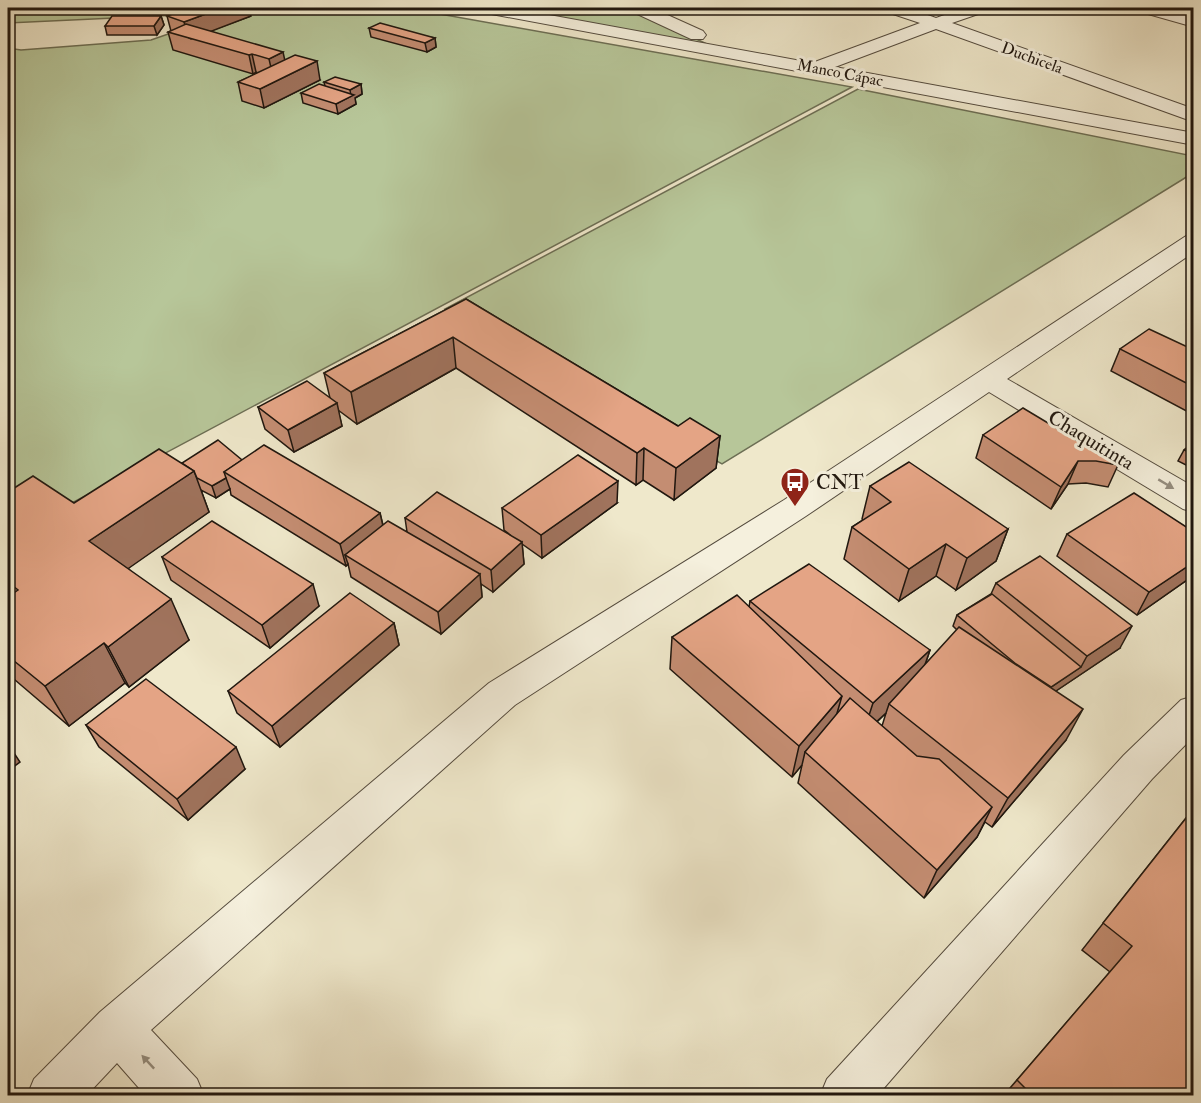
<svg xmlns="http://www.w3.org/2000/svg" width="1201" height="1103" font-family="'IM FELL Double Pica',serif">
	<rect width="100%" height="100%" fill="#efe8cb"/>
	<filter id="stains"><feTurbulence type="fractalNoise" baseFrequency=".00333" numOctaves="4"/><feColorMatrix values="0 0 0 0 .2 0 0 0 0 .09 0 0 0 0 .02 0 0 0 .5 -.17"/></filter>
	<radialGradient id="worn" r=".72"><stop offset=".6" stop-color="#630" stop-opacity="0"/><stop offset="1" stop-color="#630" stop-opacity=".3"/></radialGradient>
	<g fill="#b7c699" stroke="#6c6e54" stroke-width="1.5">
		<path d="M8,8H201L179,15L8,23Z"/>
		<path d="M243,8H406L852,87L8,537V48L21,50L151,40Z"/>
		<path d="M496,8H631L711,46Z"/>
		<path d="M858,89L1193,156V173L722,464L445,309Z"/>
	</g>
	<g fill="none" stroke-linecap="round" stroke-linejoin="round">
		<g stroke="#544b3e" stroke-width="2">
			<g id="minor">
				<path d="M478,8H511L812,63L920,23L887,12L885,8H908L936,18L964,8H986L984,12L952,23L1194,109V122L936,29L835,67L1194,133V145L486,13Z"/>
				<path d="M631,8H652L703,31L706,35L703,39H691L633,12Z"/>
				<path d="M1139,8H1163L1194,16V27L1141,12Z"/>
				<path d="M1194,234V252L1007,379L1194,487V512L1183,509L989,392L806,516L515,705L151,1030L197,1079L204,1096H146L117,1063L86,1096H27L34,1079L100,1012L489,683L784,500L1186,236Z"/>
				<path d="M1194,696V736L1152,779L877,1096H820L827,1079L1124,755L1181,700Z"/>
			</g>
		</g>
		<use href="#minor" fill="#f5f0dd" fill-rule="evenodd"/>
	</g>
	<g fill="#c48d72" stroke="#20170f" stroke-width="1.5" fill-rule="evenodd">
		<path d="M161,16L164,25L157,35H107L105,26Z"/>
		<path d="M167,16H251L210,31L285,60L320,80L264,108L242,101L238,82L258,73L256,72L253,74L173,50L168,32L171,31Z"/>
		<path d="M369,28L435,38L436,47L427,52L371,37Z"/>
		<path d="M324,82L361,84L362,94L355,98L356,104L338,114L303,103L301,93L325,86Z"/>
		<path d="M466,299L678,426L720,436L716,468L674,500L643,480L636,485L456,368L357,424L338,410L342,426L294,452L265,429L258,407L330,398L324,373Z"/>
		<path d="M1120,349L1194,350V415L1111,371Z"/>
		<path d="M983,435L1118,465L1108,487L1086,483L1068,484L1051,509L976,458Z"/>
		<path d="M1194,442V469L1178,461L1184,450Z"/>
		<path d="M242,460L380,513L383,525L407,532L405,518L509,534L504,530L502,508L617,503L542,558L522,544L524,564L493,592L481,584L482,597L441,634L351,577L348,564L346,566L231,495L230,489L216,498L201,490L209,512L128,568L189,640L129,687L125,683L69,726L8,674V492L74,503L182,463Z"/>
		<path d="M870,486L1008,529L996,561L956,590L936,576L899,601L844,559L852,527L863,520L862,519Z"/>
		<path d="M1194,532V575L1137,615L1057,556L1067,534Z"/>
		<path d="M162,557L319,606L270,648L171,580Z"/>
		<path d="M996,583L1120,648L1056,691L1066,740L992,827L985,822L977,837L924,898L798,783L802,765L792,777L670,669L672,637L749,607L750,601L930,650L925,665L957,630L953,626L957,615L991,594ZM886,713L882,726L877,722Z"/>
		<path d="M394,623L399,645L280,747L237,713L228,691Z"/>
		<path d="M86,725L245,769L188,820L99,747Z"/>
		<path d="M1194,808V1095H1004L1110,972L1082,950Z"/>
	</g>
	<g fill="#a0735d" stroke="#20170f" stroke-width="1.5">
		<path d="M222,8H249L251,16L191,39L189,38L184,22Z"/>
		<path d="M161,16L164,25L157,35L154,26Z"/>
		<path d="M435,38L436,47L427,52L425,43Z"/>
		<path d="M283,52L287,70L273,77L269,59Z"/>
		<path d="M252,54L256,72L253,74L249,55Z"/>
		<path d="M317,61L320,80L264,108L260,89Z"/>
		<path d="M361,84L362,94L355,98L356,104L338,114L336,104L351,96L350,90Z"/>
		<path d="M453,337L456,368L357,424L351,392Z"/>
		<path d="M337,403L342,426L294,452L288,430Z"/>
		<path d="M720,436L716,468L674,500L676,468Z"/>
		<path d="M644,448L643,480L636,485L637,453Z"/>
		<path d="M1078,461L1068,484L1051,509L1061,487Z"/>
		<path d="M194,471L209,512L109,582L89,541Z"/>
		<path d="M226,478L230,489L216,498L212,486Z"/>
		<path d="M618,481L617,503L542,558L541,535Z"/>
		<path d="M380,513L385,535L345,555L348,564L346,566L340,544Z"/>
		<path d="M1008,529L996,561L956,590L967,558Z"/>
		<path d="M522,542L524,564L493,592L491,570Z"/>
		<path d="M946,544L936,576L899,601L909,569Z"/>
		<path d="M1194,562V575L1137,615L1149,592Z"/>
		<path d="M480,574L482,597L441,634L438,612Z"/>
		<path d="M313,584L319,606L270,648L262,625Z"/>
		<path d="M171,599L189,640L129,687L108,647Z"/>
		<path d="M394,623L399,645L280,747L272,726Z"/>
		<path d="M1132,626L1120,648L1041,701L1047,690L1081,667L1087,656Z"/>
		<path d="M104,643L125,683L69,726L45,686Z"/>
		<path d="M930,650L919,682L889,704L886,713L863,734L873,703Z"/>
		<path d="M842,696L833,727L805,752L802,765L792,777L799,746Z"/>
		<path d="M1083,709L1066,740L992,827L1008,798Z"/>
		<path d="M8,744L20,762L8,771Z"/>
		<path d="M236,747L245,769L188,820L177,799Z"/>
		<path d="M992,807L977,837L924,898L937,870Z"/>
	</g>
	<g fill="#e4a485" stroke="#20170f" stroke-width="1.5">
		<path d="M189,8H222L184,22L167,16Z"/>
		<path d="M112,16H161L154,26H105Z"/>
		<path d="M380,23L435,38L425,43L369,28Z"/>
		<path d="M186,24L283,52L269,59L252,54L249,55L168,32Z"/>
		<path d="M295,55L317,61L260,89L238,82Z"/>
		<path d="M335,77L361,84L350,90L324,82Z"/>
		<path d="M319,84L354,95L336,104L301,93Z"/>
		<path d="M466,299L678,426L690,418L720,436L676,468L644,448L637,453L453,337L351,392L324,373Z"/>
		<path d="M1149,329L1194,350V387L1120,349Z"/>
		<path d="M307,381L337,403L288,430L258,407Z"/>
		<path d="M1023,408L1118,465L1096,461H1078L1061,487L983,435Z"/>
		<path d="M218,440L242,460L224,472L226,478L212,486L197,478L194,471L182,463Z"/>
		<path d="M1194,442V454L1184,450Z"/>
		<path d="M264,445L380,513L340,544L224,472Z"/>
		<path d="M159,449L194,471L89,541L171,599L108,647L104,643L45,686L8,656V597L18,590L8,582V492L33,476L74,503Z"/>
		<path d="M578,455L618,481L541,535L502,508Z"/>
		<path d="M909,462L1008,529L967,558L946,544L909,569L852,527L891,502L870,486Z"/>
		<path d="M437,492L522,542L491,570L405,518Z"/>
		<path d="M1134,493L1194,532V562L1149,592L1067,534Z"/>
		<path d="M212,521L313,584L262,625L162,557Z"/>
		<path d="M388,521L480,574L438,612L345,555Z"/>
		<path d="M1040,556L1132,626L1087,656L996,583Z"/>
		<path d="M809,564L930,650L873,703L750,601Z"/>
		<path d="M350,593L394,623L272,726L228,691Z"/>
		<path d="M992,594L1081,667L1051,687L1016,664L957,615Z"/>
		<path d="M737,595L842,696L799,746L672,637Z"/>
		<path d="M959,627L1083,709L1008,798L889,704Z"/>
		<path d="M146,679L236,747L177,799L86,725Z"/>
		<path d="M850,698L917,756L939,759L992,807L937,870L805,752Z"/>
		<path d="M1194,808V1095H1032L1017,1080L1132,946L1103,923Z"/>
	</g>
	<defs><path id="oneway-solid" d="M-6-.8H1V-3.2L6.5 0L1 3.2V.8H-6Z" transform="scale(1.5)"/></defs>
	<g fill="#958e80">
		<use href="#oneway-solid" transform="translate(1166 484) rotate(31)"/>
		<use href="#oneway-solid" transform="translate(148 1062) rotate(-133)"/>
	</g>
	<defs>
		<g id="bus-pin" transform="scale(1.5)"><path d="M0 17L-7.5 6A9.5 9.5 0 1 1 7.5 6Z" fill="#8f2418" stroke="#f5f0dd"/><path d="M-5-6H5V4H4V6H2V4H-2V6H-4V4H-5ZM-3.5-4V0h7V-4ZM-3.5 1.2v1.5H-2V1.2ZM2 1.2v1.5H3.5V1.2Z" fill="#fff"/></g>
	</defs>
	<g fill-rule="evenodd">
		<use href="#bus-pin" x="795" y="482"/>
	</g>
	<g text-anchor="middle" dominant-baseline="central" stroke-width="6" stroke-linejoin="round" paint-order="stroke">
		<g font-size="16" fill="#20170f" stroke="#f5f0dd">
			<text transform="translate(1032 58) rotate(20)">Duchicela</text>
			<text transform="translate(840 73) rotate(11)">Manco Cápac</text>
		</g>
		<g font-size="20" fill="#20170f" stroke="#f5f0dd">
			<text transform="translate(1091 440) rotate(31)">Chaquitinta</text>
		</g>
		<g font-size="20" fill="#20170f" stroke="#f5f0dd" text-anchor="start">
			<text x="816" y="482">CNT</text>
		</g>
	</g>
	<rect width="1201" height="1103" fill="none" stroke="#efe8cb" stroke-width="30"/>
	<rect x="9" y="9" width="1183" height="1085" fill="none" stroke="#20170f" stroke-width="3"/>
	<rect x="15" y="15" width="1171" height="1073" fill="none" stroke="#20170f" stroke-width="1.5"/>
	<rect width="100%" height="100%" filter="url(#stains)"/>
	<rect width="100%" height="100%" fill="url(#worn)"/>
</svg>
